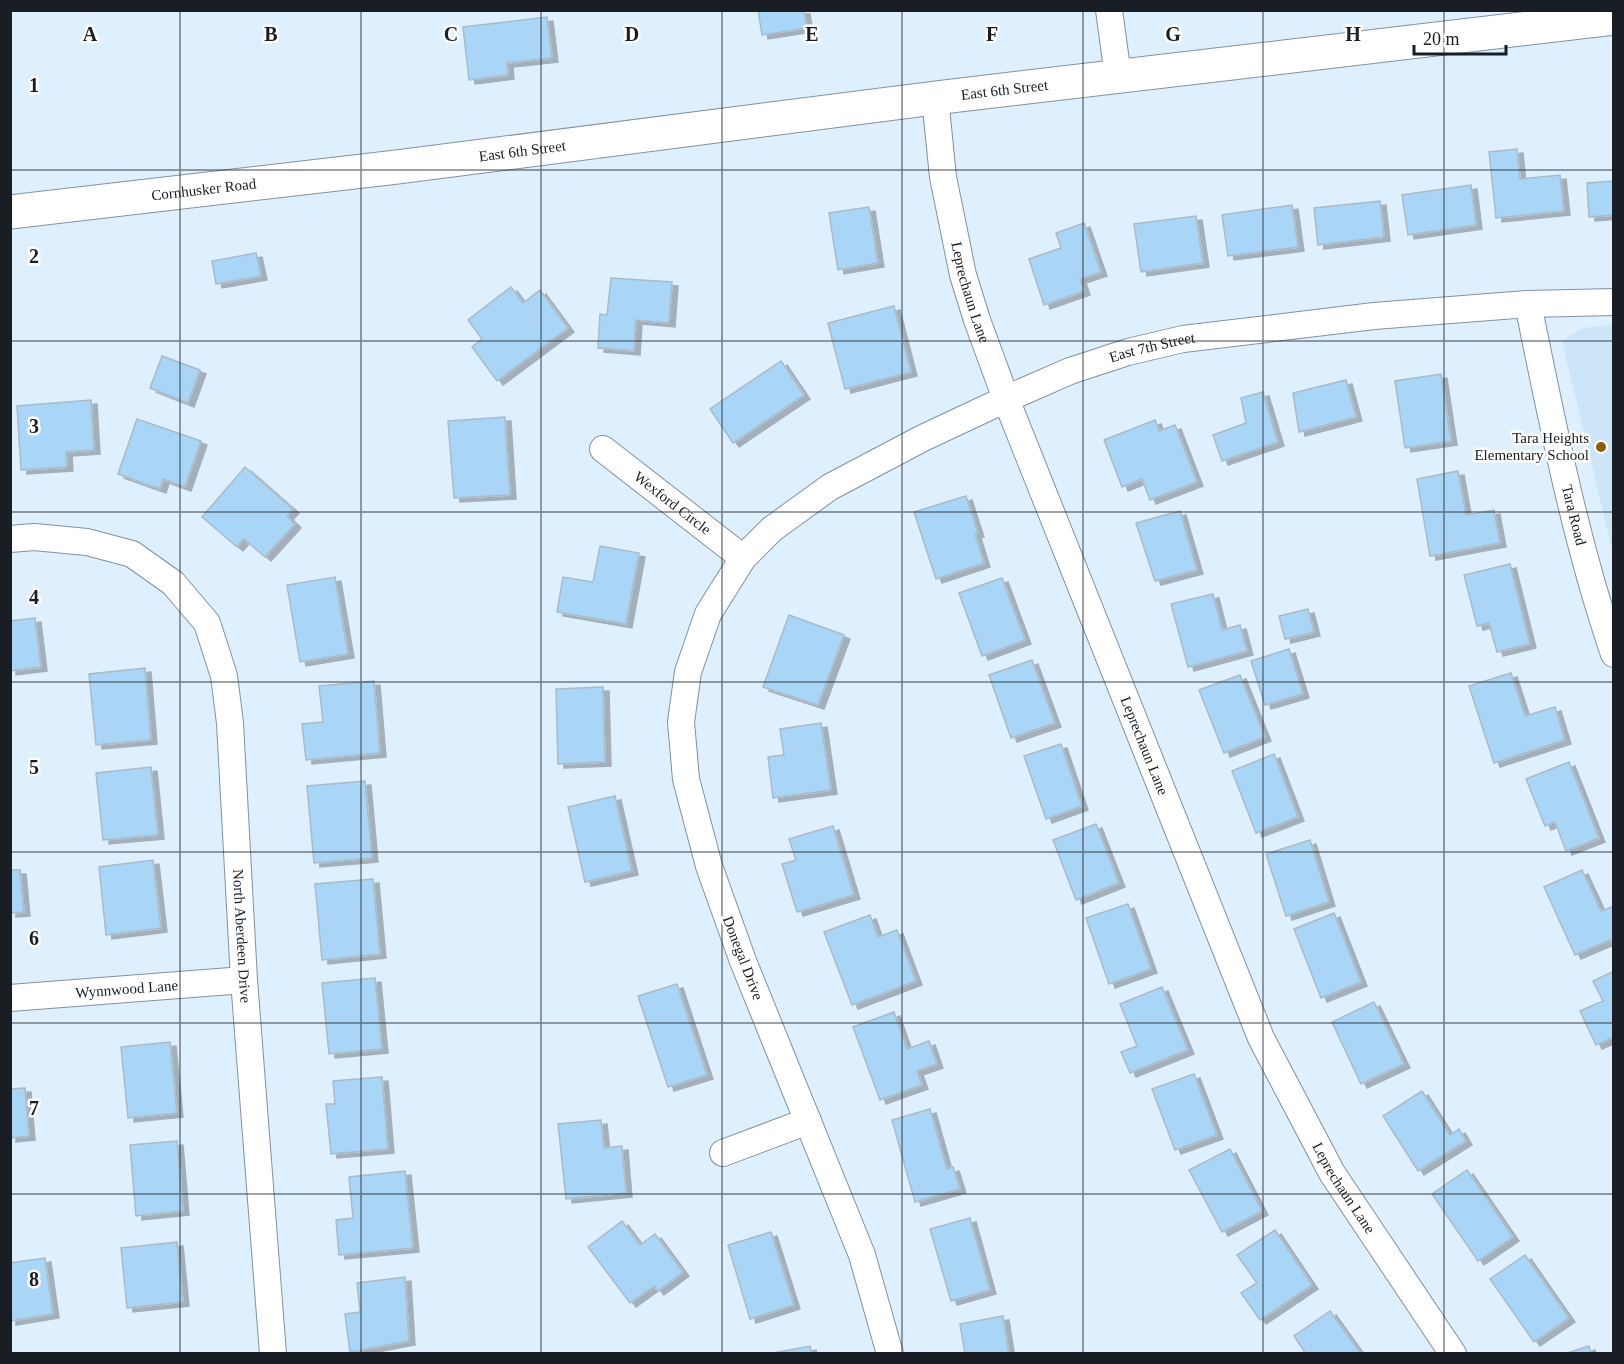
<svg xmlns="http://www.w3.org/2000/svg" width="1624" height="1364" font-family="Georgia,serif">
	<defs>
		<filter id="shadow"><feDropShadow dx="6" dy="4" stdDeviation="0" flood-color="#0004"/></filter>
	</defs>
	<rect width="100%" height="100%" fill="#deeffd"/>
	<path fill="#cde5f8" d="M1613,325H1614L1613,553L1562,341L1583,328Z"/>
	<g fill="#a9d5f7" stroke="#aabbc8" stroke-width="1.5" filter="url(#shadow)">
		<path d="M758,10H804L807,28L762,35Z"/>
		<path d="M547,17L552,58L507,63L508,75L469,80L463,27Z"/>
		<path d="M1517,149L1520,179L1560,175L1564,211L1496,218L1489,152Z"/>
		<path d="M1614,181V215L1589,217L1587,183Z"/>
		<path d="M1471,185L1476,225L1408,235L1402,195Z"/>
		<path d="M1380,201L1384,237L1318,245L1314,208Z"/>
		<path d="M1292,205L1298,247L1228,256L1222,215Z"/>
		<path d="M869,207L878,263L838,270L829,213Z"/>
		<path d="M1196,216L1203,263L1141,272L1134,224Z"/>
		<path d="M1084,223L1101,272L1080,279L1084,291L1044,305L1029,259L1061,248L1056,233Z"/>
		<path d="M256,253L261,276L216,284L212,261Z"/>
		<path d="M611,278L672,282L669,323L636,320L634,351L598,348L600,314L607,315Z"/>
		<path d="M511,287L523,303L540,290L568,328L497,381L472,347L482,339L468,320Z"/>
		<path d="M894,306L911,372L845,389L828,323Z"/>
		<path d="M162,356L200,370L188,403L150,388Z"/>
		<path d="M781,361L804,395L733,443L710,409Z"/>
		<path d="M1441,374L1451,441L1405,448L1395,381Z"/>
		<path d="M1346,380L1356,417L1299,432L1293,393Z"/>
		<path d="M1263,392L1278,442L1222,461L1213,435L1246,423L1241,398Z"/>
		<path d="M91,400L94,450L66,452L67,467L21,470L17,406Z"/>
		<path d="M505,417L510,495L454,498L448,421Z"/>
		<path d="M137,419L201,441L185,487L163,479L160,489L118,474Z"/>
		<path d="M1155,420L1159,431L1175,425L1197,482L1150,500L1142,479L1122,487L1104,440Z"/>
		<path d="M245,467L293,509L287,516L295,524L265,557L244,539L237,547L202,517Z"/>
		<path d="M1458,471L1466,515L1494,510L1500,543L1430,556L1417,479Z"/>
		<path d="M966,496L978,533L975,534L984,563L936,579L914,512Z"/>
		<path d="M1180,511L1197,570L1155,581L1136,523Z"/>
		<path d="M600,546L639,553L626,624L557,612L563,577L593,582Z"/>
		<path d="M1510,564L1530,644L1497,652L1489,623L1477,626L1464,575Z"/>
		<path d="M335,577L348,654L300,662L287,585Z"/>
		<path d="M1002,578L1025,640L982,656L959,593Z"/>
		<path d="M1213,594L1222,630L1240,625L1247,651L1188,667L1171,604Z"/>
		<path d="M1308,609L1314,632L1285,639L1279,616Z"/>
		<path d="M789,615L844,635L818,705L763,687Z"/>
		<path d="M35,618L41,667L10,671V621Z"/>
		<path d="M1289,649L1303,694L1265,705L1251,661Z"/>
		<path d="M1032,660L1055,723L1011,738L989,675Z"/>
		<path d="M145,668L151,740L96,745L89,674Z"/>
		<path d="M1511,673L1525,716L1555,707L1565,740L1494,763L1469,686Z"/>
		<path d="M1240,675L1265,737L1224,753L1199,690Z"/>
		<path d="M374,681L380,753L306,760L302,724L323,722L319,686Z"/>
		<path d="M603,687L605,762L558,764L556,689Z"/>
		<path d="M821,723L831,790L773,798L768,757L784,755L780,729Z"/>
		<path d="M1061,744L1082,806L1046,819L1024,756Z"/>
		<path d="M1274,754L1298,817L1256,833L1232,771Z"/>
		<path d="M1569,762L1599,838L1566,851L1555,822L1545,826L1526,779Z"/>
		<path d="M151,767L158,835L103,840L96,773Z"/>
		<path d="M365,781L372,858L314,863L307,786Z"/>
		<path d="M615,796L632,871L585,882L568,807Z"/>
		<path d="M1096,824L1119,883L1076,900L1053,840Z"/>
		<path d="M833,826L854,895L797,912L782,864L796,860L789,839Z"/>
		<path d="M1310,840L1329,902L1286,916L1266,854Z"/>
		<path d="M153,860L161,928L106,935L99,867Z"/>
		<path d="M10,870H20L24,912L10,913Z"/>
		<path d="M1582,870L1601,911L1614,906V946L1610,940L1575,955L1544,887Z"/>
		<path d="M373,879L380,954L322,960L315,884Z"/>
		<path d="M1128,904L1151,969L1109,984L1086,918Z"/>
		<path d="M1334,913L1361,982L1321,998L1294,929Z"/>
		<path d="M870,915L878,937L897,930L916,981L852,1005L824,932Z"/>
		<path d="M1614,971V1037L1596,1045L1580,1011L1603,1001L1593,981Z"/>
		<path d="M375,978L382,1049L329,1054L322,983Z"/>
		<path d="M677,984L707,1075L668,1087L638,996Z"/>
		<path d="M1162,987L1188,1050L1130,1073L1121,1052L1137,1046L1120,1004Z"/>
		<path d="M1374,1002L1404,1064L1361,1084L1332,1022Z"/>
		<path d="M894,1012L907,1049L929,1041L937,1064L917,1071L922,1085L880,1100L853,1027Z"/>
		<path d="M170,1042L177,1113L128,1118L121,1047Z"/>
		<path d="M1194,1074L1217,1135L1175,1150L1152,1089Z"/>
		<path d="M382,1077L388,1149L331,1154L326,1104H335L333,1081Z"/>
		<path d="M25,1088L29,1136L10,1138V1089Z"/>
		<path d="M1422,1091L1450,1135L1459,1129L1466,1141L1418,1171L1383,1116Z"/>
		<path d="M930,1109L947,1169L953,1167L960,1189L915,1202L892,1120Z"/>
		<path d="M601,1120L604,1148L622,1146L626,1193L566,1199L558,1124Z"/>
		<path d="M177,1141L183,1211L136,1216L130,1145Z"/>
		<path d="M1230,1149L1262,1211L1222,1232L1189,1170Z"/>
		<path d="M1467,1170L1513,1237L1478,1261L1432,1194Z"/>
		<path d="M405,1171L413,1248L339,1255L336,1220L353,1218L349,1177Z"/>
		<path d="M970,1218L990,1290L951,1301L930,1229Z"/>
		<path d="M622,1221L640,1245L655,1234L683,1272L658,1291L654,1286L630,1303L588,1247Z"/>
		<path d="M1275,1230L1312,1285L1260,1320L1241,1293L1257,1283L1237,1255Z"/>
		<path d="M771,1232L794,1305L750,1319L728,1245Z"/>
		<path d="M177,1242L183,1302L127,1308L121,1248Z"/>
		<path d="M1525,1255L1569,1318L1534,1342L1490,1279Z"/>
		<path d="M45,1258L53,1314L10,1321V1263Z"/>
		<path d="M405,1277L409,1341L350,1352L345,1314L360,1312L357,1283Z"/>
		<path d="M1330,1311L1361,1354H1306L1294,1336Z"/>
		<path d="M1003,1316L1009,1354H965L960,1324Z"/>
		<path d="M810,1346L812,1354H767Z"/>
		<path d="M1589,1346L1591,1354H1564Z"/>
	</g>
	<g fill="none" stroke-linecap="round" stroke-linejoin="round">
		<g stroke="#82929f" stroke-width="28">
			<g id="minor">
				<path d="M1109,10L1118,76"/>
				<path id="s1" d="M935,98L943,177L963,275L977,320L1006,399L1261,1038L1332,1173L1453,1354"/>
				<path id="s2" d="M1528,304C1552,421 1575,540 1614,654"/>
				<path id="s3" d="M603,449L743,558"/>
				<path id="s4" d="M10,539L34,537L87,542L132,554L173,583L207,623L224,676L230,723L244,980L273,1354"/>
				<path id="s5" d="M10,998L244,980"/>
				<path d="M723,1153L808,1121"/>
				<path id="s6" d="M890,1354L862,1255L743,961L709,866L686,779L681,722L688,672L708,614L743,558L772,529L830,487L923,438L1006,399L1070,371L1128,352L1183,339L1374,316L1528,304L1614,302"/>
			</g>
		</g>
		<g stroke="#82929f" stroke-width="35">
			<g id="secondary">
				<path id="s7" d="M10,212L397,167L935,98L1614,18"/>
			</g>
		</g>
		<use href="#minor" stroke="#fff" stroke-width="26"/>
		<use href="#secondary" stroke="#fff" stroke-width="33"/>
	</g>
	<path fill="none" stroke="#181e23" stroke-width="1.5" stroke-opacity="0.55" d="M180,10V1354M361,10V1354M541,10V1354M722,10V1354M902,10V1354M1083,10V1354M1263,10V1354M1444,10V1354M10,170H1614M10,341H1614M10,512H1614M10,682H1614M10,852H1614M10,1023H1614M10,1194H1614"/>
	<circle fill="#8b5f01" stroke="#fff" stroke-width="2" cx="1601" cy="447" r="6"/>
	<g text-anchor="middle" dominant-baseline="central" stroke-width="5" stroke-linejoin="round" paint-order="stroke">
		<g font-size="15" fill="#181e23" stroke="#fff">
			<text stroke="none"><textPath href="#s7" startOffset="1002">East 6th Street</textPath></text>
			<text stroke="none"><textPath href="#s7" startOffset="516">East 6th Street</textPath></text>
			<text stroke="none"><textPath href="#s7" startOffset="195">Cornhusker Road</textPath></text>
			<text stroke="none"><textPath href="#s1" startOffset="198">Leprechaun Lane</textPath></text>
			<text stroke="none"><textPath href="#s6" startOffset="1311">East 7th Street</textPath></text>
			<text stroke="none"><textPath href="#s3" startOffset="88">Wexford Circle</textPath></text>
			<text stroke="none"><textPath href="#s2" startOffset="216">Tara Road</textPath></text>
			<text stroke="none"><textPath href="#s1" startOffset="684">Leprechaun Lane</textPath></text>
			<text stroke="none"><textPath href="#s4" startOffset="543">North Aberdeen Drive</textPath></text>
			<text transform="translate(743 958) rotate(69)">Donegal Drive</text>
			<text stroke="none"><textPath href="#s5" startOffset="117">Wynnwood Lane</textPath></text>
			<text stroke="none"><textPath href="#s1" startOffset="1170">Leprechaun Lane</textPath></text>
		</g>
		<g font-size="15" fill="#181e23" stroke="#fff" text-anchor="end">
			<text x="1589" y="438">Tara Heights<tspan x="1589" dy="17">Elementary School</tspan></text>
		</g>
	</g>
	<g font-size="20" text-anchor="middle" font-weight="bold" fill="#181e23" stroke="#fff" stroke-width="5" stroke-linejoin="round" paint-order="stroke">
		<text x="90" y="41">A</text>
		<text x="271" y="41">B</text>
		<text x="451" y="41">C</text>
		<text x="632" y="41">D</text>
		<text x="812" y="41">E</text>
		<text x="992" y="41">F</text>
		<text x="1173" y="41">G</text>
		<text x="1353" y="41">H</text>
		<text x="34" y="92">1</text>
		<text x="34" y="263">2</text>
		<text x="34" y="433">3</text>
		<text x="34" y="604">4</text>
		<text x="34" y="774">5</text>
		<text x="34" y="945">6</text>
		<text x="34" y="1115">7</text>
		<text x="34" y="1286">8</text>
	</g>
	<rect width="1624" height="1364" fill="none" stroke="#181e23" stroke-width="24"/>
	<path d="M1414 45v9h92v-9" fill="none" stroke="#181e23" stroke-width="3"/>
	<text x="1423" y="45" font-size="18" fill="#181e23" stroke="#ffffff" stroke-width="4.5" paint-order="stroke">20 m</text>
</svg>
